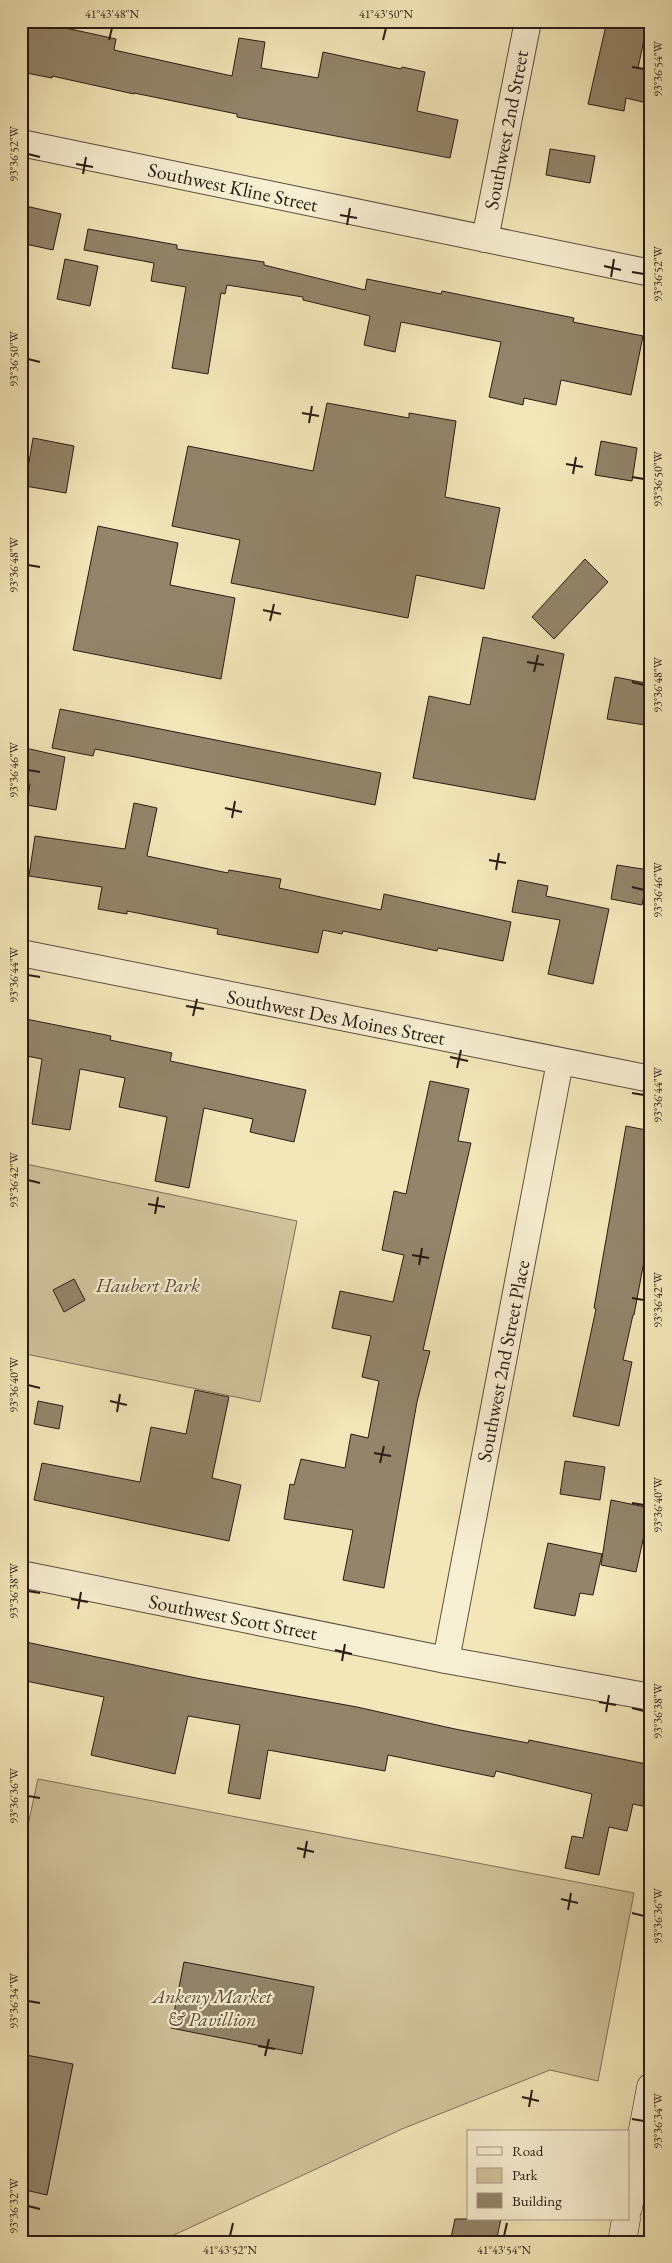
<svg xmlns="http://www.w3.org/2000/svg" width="672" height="2263" font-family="'EB Garamond',serif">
	<rect width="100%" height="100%" fill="#f3e7b9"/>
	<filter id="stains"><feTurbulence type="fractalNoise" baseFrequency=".004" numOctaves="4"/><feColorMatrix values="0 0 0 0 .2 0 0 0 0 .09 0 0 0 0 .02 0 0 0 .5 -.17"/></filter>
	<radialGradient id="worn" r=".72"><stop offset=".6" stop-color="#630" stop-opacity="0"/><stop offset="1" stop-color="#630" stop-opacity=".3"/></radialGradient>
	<g fill="#d1c49d" stroke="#7d7058">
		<path d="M21,1163L297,1221L260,1402L21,1353Z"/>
		<path d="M38,1779L634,1893L598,2081L550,2070L402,2129L159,2242H21V1857Z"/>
	</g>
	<g fill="#92856a" stroke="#291b14">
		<path d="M21,21H53L52,25L116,39L114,50L232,76L239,38L265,42L261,68L318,78L323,52L401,69L402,67L425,72L417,111L458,120L450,158L237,117V114L134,93V94L52,76V78L21,72Z"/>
		<path d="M607,21H648L638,68L651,70V104L626,98L624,111L588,104Z"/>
		<path d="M550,149L595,156L590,183L546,175Z"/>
		<path d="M21,205L61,214L53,250L21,243Z"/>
		<path d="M88,229L177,245V249L264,262V265L365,290L367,279L441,294L442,291L574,318L573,322L643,336L631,395L561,380L556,405L524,398L523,405L489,397L501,342L401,322L395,352L364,345L370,316L303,300V297L227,285L225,294L221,293L208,374L172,368L186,287L151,281L154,263L84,250Z"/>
		<path d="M65,259L98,266L90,306L57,299Z"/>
		<path d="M327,403L409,418V413L456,421L445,497L500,508L484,589L416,575L408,618L326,602L231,583L240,540L172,526L188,446L313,471Z"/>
		<path d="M33,438L74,446L66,493L25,486Z"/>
		<path d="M601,441L637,448L632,481L595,475Z"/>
		<path d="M98,526L178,543L170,585L235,598L221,679L73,650Z"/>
		<path d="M585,559L608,582L554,639L532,617Z"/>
		<path d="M483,637L564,654L535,800L413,778L429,696L470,705Z"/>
		<path d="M615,677L651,684V726L607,719Z"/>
		<path d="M60,709L381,773L375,805L95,749L93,756L52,748Z"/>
		<path d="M21,747L65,757L56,810L27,805L30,784L21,782Z"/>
		<path d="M134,803L157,808L147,856L228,873L229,870L281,879L279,888L381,910L384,894L511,922L503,961L438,948L437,951L343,931L342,934L323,930L318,953L217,934L218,929L127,911V914L98,909L102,887L29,876L35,836L125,849Z"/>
		<path d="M617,865L649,870L642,905L611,899Z"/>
		<path d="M518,880L548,886L546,896L609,909L593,984L548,974L560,920L512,912Z"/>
		<path d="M21,1018L111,1036L110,1040L172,1053L170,1061L306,1090L294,1142L250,1132L253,1119L204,1108L189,1188L155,1181L167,1117L119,1107L125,1078L80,1069L70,1130L32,1124L42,1059L21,1055Z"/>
		<path d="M430,1081L469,1089L458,1141L471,1143L423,1350L430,1351L417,1402L384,1588L343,1580L353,1530L284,1519L290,1484L294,1485L301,1459L345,1468L351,1434L368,1438L379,1381L362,1377L371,1336L332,1328L340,1291L393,1302L404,1255L382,1250L394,1191L406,1194Z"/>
		<path d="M626,1126L651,1131V1224L634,1315H633L623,1360L632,1362L619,1426L573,1416L596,1309L594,1308Z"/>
		<path d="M74,1279L85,1300L64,1312L53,1290Z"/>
		<path d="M195,1390L229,1397L212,1478L241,1485L229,1541L34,1500L42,1463L140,1482L151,1427L186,1434Z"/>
		<path d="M38,1401L63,1406L59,1429L34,1424Z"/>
		<path d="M565,1461L605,1467L600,1500L560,1494Z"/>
		<path d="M611,1500L650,1508L636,1572L601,1565Z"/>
		<path d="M548,1543L602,1554L593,1595L580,1593L575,1616L534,1608Z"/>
		<path d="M21,1641L196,1678L357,1707L455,1729L528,1743L529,1740L651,1765V1788L647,1807L633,1804L627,1831L609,1827L599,1875L565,1868L572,1836L583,1838L592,1794L496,1771L494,1777L388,1755L385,1771L268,1750L260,1799L228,1793L240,1725L188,1716L175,1774L91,1755L104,1697L21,1680Z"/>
		<path d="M184,1962L314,1987L302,2054L171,2028Z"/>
		<path d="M21,2054L73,2064L47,2195L21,2189Z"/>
		<path d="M455,2219H501L496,2242H450Z"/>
	</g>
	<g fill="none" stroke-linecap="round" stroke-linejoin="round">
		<g stroke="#5c4e3d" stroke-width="28">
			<g id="minor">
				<path d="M21,143L651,273"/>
				<path d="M485,239L528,21"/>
				<path d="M21,953L651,1079"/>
				<path d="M21,1574L446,1660L651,1697"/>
				<path d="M446,1660L560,1062"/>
			</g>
		</g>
		<g stroke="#291b14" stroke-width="29">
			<g id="secondary">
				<path d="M628,2208L651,2087"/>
				<path d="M622,2242L626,2219"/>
			</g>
		</g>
		<use href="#minor" stroke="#f7efd2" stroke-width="26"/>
		<use href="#secondary" stroke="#f7efd2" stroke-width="28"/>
	</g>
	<path fill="none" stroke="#291b14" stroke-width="2" d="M109,40L112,28M383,40L386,28M632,67L644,69M28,154L40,157M76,164L93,167M83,174L86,157M340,215L357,218M347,225L350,208M604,266L621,270M632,272L644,274M611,277L614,259M28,359L40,362M302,413L319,416M309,423L312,406M566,464L583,467M573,474L576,457M632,477L644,479M28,565L40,567M263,610L281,614M270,621L274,604M527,662L544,665M534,672L538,655M632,682L644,685M28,770L40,772M225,808L242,812M232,818L235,801M489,860L506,863M496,870L499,853M632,887L644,890M28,975L40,977M186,1006L204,1009M193,1016L197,999M450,1057L468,1061M457,1068L461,1050M632,1093L644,1095M28,1180L40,1183M148,1204L165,1207M155,1214L158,1197M412,1255L429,1258M419,1265L422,1248M632,1298L644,1300M28,1385L40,1388M110,1401L127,1405M117,1412L120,1394M374,1453L391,1456M380,1463L384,1446M632,1503L644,1505M28,1591L40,1593M71,1599L88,1602M78,1609L81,1592M335,1650L352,1654M342,1661L345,1644M599,1702L616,1705M632,1708L644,1711M606,1712L609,1695M28,1796L40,1798M297,1848L314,1852M304,1858L307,1841M561,1899L578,1903M568,1910L571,1893M632,1913L644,1916M28,2001L40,2003M258,2046L275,2049M265,2056L269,2039M522,2097L539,2101M529,2107L532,2090M632,2119L644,2121M28,2206L40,2209M230,2236L233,2223M504,2236L507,2223"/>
	<g text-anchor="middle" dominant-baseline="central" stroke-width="4.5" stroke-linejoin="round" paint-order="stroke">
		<g font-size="20" fill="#291b14" stroke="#f7efd2">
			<text transform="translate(506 130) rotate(-79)">Southwest 2nd Street</text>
			<text transform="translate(233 187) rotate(12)">Southwest Kline Street</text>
			<text transform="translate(336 1017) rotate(11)">Southwest Des Moines Street</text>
			<text transform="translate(503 1361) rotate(-79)">Southwest 2nd Street Place</text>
			<text transform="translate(233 1617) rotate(11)">Southwest Scott Street</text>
		</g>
		<g font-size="20" font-style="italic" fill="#5b4e3d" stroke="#f7efd2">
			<text x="148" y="1285">Haubert Park</text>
			<text x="212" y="1996">Ankeny Market<tspan x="212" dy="23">&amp; Pavillion</tspan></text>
		</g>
	</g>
	<rect width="672" height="2263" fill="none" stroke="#f3e7b9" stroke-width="55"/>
	<rect x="467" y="2130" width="162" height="90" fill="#f7efd2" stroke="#a59a86"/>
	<rect x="477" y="2147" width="25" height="8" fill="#f7efd2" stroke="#a59a86"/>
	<text x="512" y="2156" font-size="15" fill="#291b14">Road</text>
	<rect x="477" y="2168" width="25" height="15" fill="#d1c49d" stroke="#a59a86"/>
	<text x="512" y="2180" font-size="15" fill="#291b14">Park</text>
	<rect x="477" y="2193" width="25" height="15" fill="#92856a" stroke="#a59a86"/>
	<text x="512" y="2206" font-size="15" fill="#291b14">Building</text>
	<rect x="28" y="28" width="616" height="2208" fill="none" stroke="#291b14" stroke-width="2"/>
	<g font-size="12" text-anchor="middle" fill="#291b14">
		<text x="112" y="18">41°43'48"N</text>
		<text x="386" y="18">41°43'50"N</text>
		<text transform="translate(658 69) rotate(-90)" y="4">93°36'54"W</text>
		<text transform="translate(14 154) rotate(-90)" y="4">93°36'52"W</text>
		<text transform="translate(658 274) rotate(-90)" y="4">93°36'52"W</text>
		<text transform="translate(14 359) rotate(-90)" y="4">93°36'50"W</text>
		<text transform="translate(658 479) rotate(-90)" y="4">93°36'50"W</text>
		<text transform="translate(14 565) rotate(-90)" y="4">93°36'48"W</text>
		<text transform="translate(658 685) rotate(-90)" y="4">93°36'48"W</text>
		<text transform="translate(14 770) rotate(-90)" y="4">93°36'46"W</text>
		<text transform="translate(658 890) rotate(-90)" y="4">93°36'46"W</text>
		<text transform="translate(14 975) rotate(-90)" y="4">93°36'44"W</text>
		<text transform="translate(658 1095) rotate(-90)" y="4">93°36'44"W</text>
		<text transform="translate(14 1180) rotate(-90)" y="4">93°36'42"W</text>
		<text transform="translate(658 1300) rotate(-90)" y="4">93°36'42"W</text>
		<text transform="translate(14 1385) rotate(-90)" y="4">93°36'40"W</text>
		<text transform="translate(658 1505) rotate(-90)" y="4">93°36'40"W</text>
		<text transform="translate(14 1591) rotate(-90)" y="4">93°36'38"W</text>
		<text transform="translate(658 1711) rotate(-90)" y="4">93°36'38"W</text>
		<text transform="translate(14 1796) rotate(-90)" y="4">93°36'36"W</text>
		<text transform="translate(658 1916) rotate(-90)" y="4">93°36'36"W</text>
		<text transform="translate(14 2001) rotate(-90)" y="4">93°36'34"W</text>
		<text transform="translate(658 2121) rotate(-90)" y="4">93°36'34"W</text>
		<text transform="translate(14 2206) rotate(-90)" y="4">93°36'32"W</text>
		<text x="230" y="2254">41°43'52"N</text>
		<text x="504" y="2254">41°43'54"N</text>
	</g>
	<rect width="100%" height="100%" filter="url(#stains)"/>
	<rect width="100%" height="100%" fill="url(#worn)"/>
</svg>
